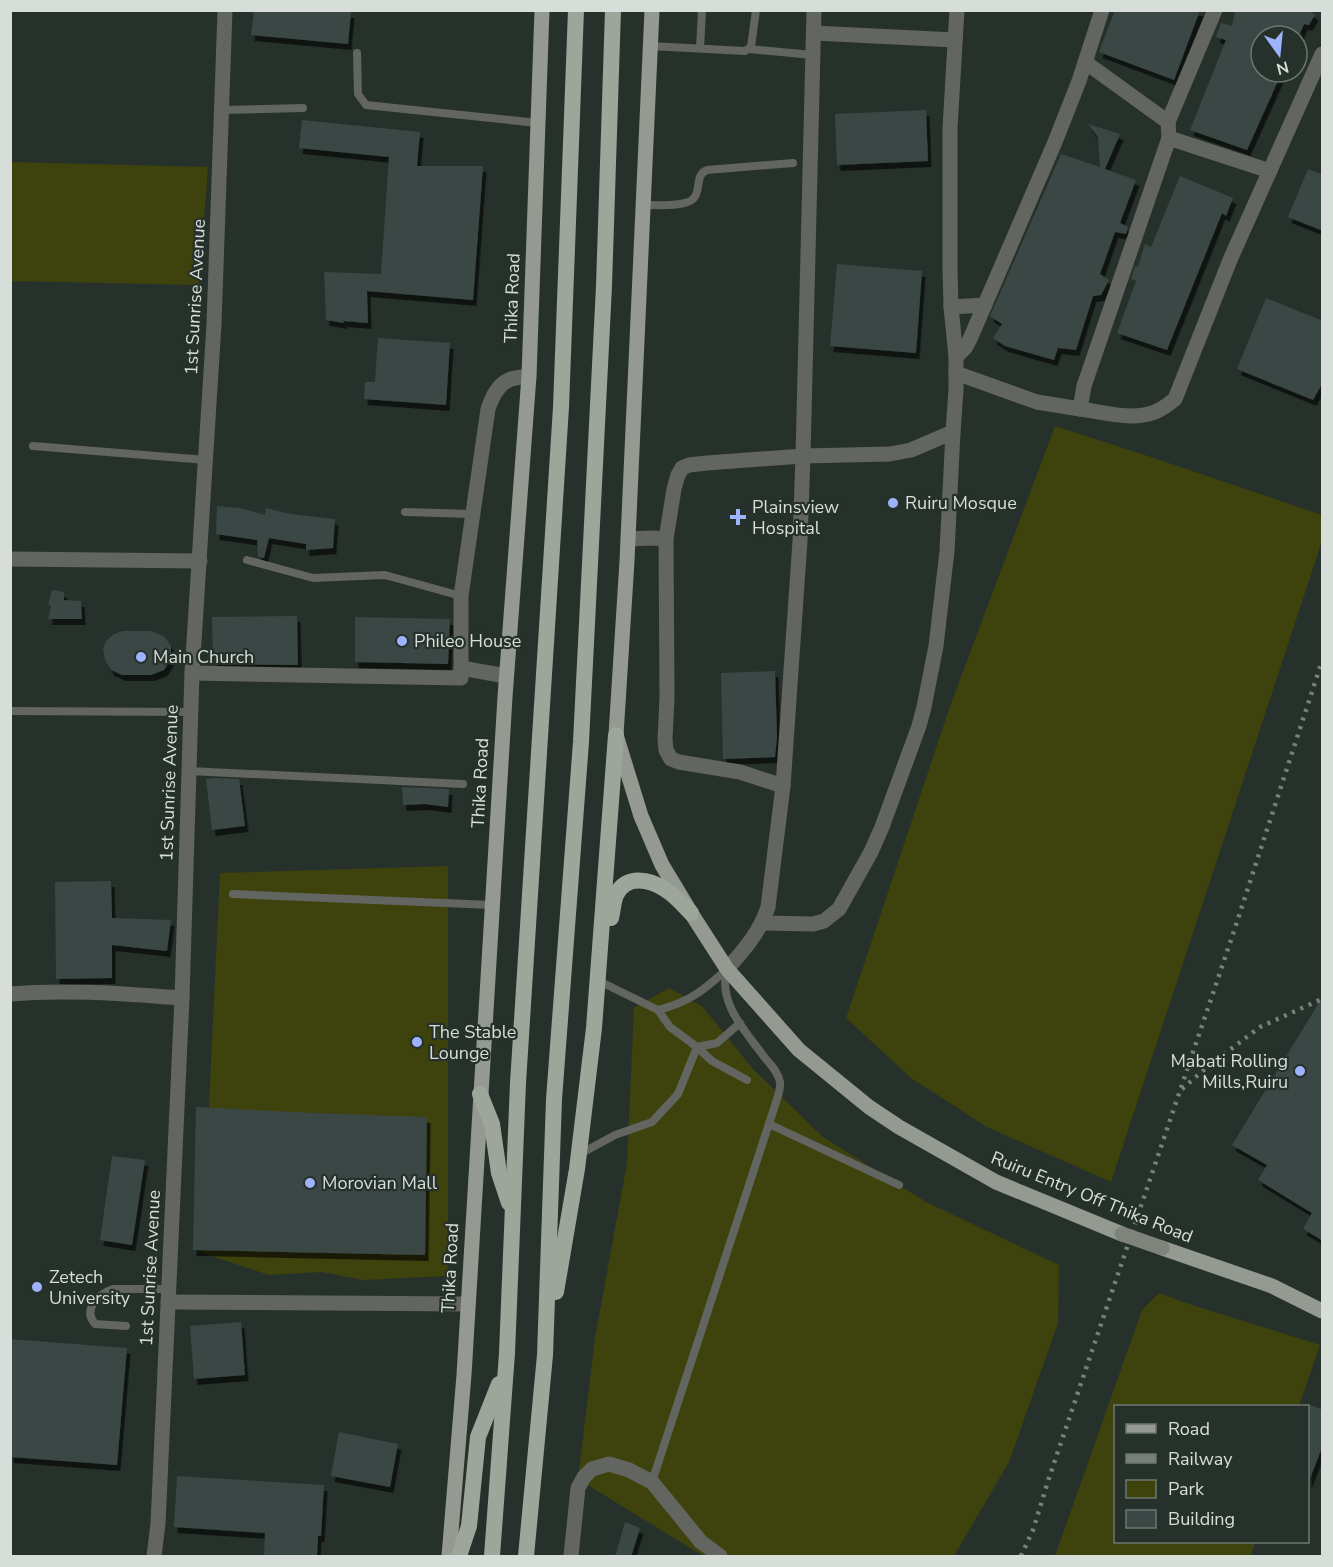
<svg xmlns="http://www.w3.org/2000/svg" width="1333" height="1567" font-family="'Nunito Sans',sans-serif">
	<defs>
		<filter id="shadow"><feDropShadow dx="3.5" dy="6" stdDeviation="0" flood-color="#0009"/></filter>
	</defs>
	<rect width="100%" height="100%" fill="#27312b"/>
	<g fill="#3e420d">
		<path d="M11,162L208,167L199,285L11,281Z"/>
		<path d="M1055,426L1157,459L1322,515V541L1111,1182L987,1127L911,1078L846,1018L950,706Z"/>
		<path d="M448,866V1276L363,1280L322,1272L269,1275L202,1253L220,873Z"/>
		<path d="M669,988L702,1006L752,1068L823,1137L926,1202L1059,1265L1058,1323L1009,1462L954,1556H703L578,1479L595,1338L627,1163L634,1008Z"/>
		<path d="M1159,1293L1183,1302L1320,1345L1299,1406H1116V1542H1255L1251,1556H1055L1142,1310Z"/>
	</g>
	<g fill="#3a4744" filter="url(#shadow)">
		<path d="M254,10L351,12L348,44L251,35Z"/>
		<path d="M1115,10H1200L1174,80L1099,52Z"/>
		<path d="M1240,10H1309L1315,15L1309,25L1304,24L1299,36H1261V72H1282L1247,150L1190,130L1226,40L1216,37L1221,23L1232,26L1235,12Z"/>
		<path d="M926,110L928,161L837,165L835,114Z"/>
		<path d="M302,120L420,132L417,166H483L473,300L367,291L368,323L343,321L344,323L326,320L324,272L381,274L389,157L299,148Z"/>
		<path d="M1088,124L1120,134L1105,169L1136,180L1120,223L1128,227L1126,234L1115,232L1100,274L1109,280L1101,295L1093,296L1076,350L1058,348L1054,360L1005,346L993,338L1002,324L990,316L1061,154L1100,167L1098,137Z"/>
		<path d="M1308,169L1323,175V231L1288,217Z"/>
		<path d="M1180,176L1233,198L1226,216L1222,213L1167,350L1117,333L1136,281L1131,279L1135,266L1138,267L1145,244L1151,247Z"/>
		<path d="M837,264L922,271L916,353L830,346Z"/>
		<path d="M1266,298L1323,321V382L1313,400L1237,369Z"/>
		<path d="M378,338L450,343L446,405L364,399L365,382H375Z"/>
		<path d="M217,506L240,508L265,515L266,508L290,514L335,519L333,548L306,550V544L269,538L264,558L258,557L257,540L216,534Z"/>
		<path d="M52,590L64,592V600L81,601L82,619H48L51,606L48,604L50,598Z"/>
		<path d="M297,616L298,665L213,664L212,617Z"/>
		<path d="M355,617L450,619L448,664L355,662Z"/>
		<path d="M123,631H151L164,636L171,646V659L164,670L151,675H122L111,670L105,660L103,648L106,641L114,634Z"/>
		<path d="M775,671L777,737L775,757L723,759L721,673Z"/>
		<path d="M214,778L239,779L245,826L212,830L206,779Z"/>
		<path d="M402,787L449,789L448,807L425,804L403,805Z"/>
		<path d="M111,881L112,918L171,920L167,951L112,945V978L56,979L55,882Z"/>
		<path d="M1323,996V1241L1303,1229L1312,1213L1258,1180L1267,1165L1232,1145Z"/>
		<path d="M196,1107L313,1113L427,1117L425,1255L193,1250Z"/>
		<path d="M112,1156L145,1160L132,1245L100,1240Z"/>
		<path d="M241,1322L245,1375L194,1379L190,1326Z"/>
		<path d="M10,1339L127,1348L117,1465L10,1457Z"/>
		<path d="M1308,1404L1323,1410V1445L1309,1481H1308Z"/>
		<path d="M339,1432L398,1444L390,1487L331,1476Z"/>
		<path d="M177,1476L324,1485L321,1536H318L317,1557H264L265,1533L174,1527Z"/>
		<path d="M625,1522L640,1528L631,1557H615Z"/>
	</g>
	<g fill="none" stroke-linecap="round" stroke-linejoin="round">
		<g stroke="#626560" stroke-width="8">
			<path d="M650,46L745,51L751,47L756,10"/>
			<path d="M700,48L702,10"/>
			<path d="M749,49L813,55"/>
			<path d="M357,53L358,94L366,105L538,123"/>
			<path d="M222,110L303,108"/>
			<path d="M644,205C655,205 685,207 693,199C702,191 694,175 707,170L793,163"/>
			<path d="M33,446L206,460"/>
			<path d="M405,512L473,514"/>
			<path d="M247,560L313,578L385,575L461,596"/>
			<path d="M10,711L191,712"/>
			<path d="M189,771L463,784"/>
			<path d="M233,894L492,905"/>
			<path d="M601,982L658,1010L670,1027L697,1047L712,1061L747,1080"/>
			<path d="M658,1010C689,1002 703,991 726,970"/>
			<path d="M769,1124L899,1185"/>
			<path d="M580,1154L615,1135L652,1122L678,1094L697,1047L717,1043L740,1023"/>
			<path d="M126,1326L95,1324C82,1309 99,1294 113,1289H168"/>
			<path d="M652,1482L778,1096C779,1091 781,1086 780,1082C778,1072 771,1065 765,1058C747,1033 717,1003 727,969"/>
		</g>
		<g stroke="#626560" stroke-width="15">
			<path d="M1215,10L1168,122L1169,138L1084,386L1080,409C1104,412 1132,421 1155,412C1162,409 1169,404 1175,399L1230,260L1322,54"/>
			<path d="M814,33L955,40"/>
			<path d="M1085,62L1168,122"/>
			<path d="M1169,138L1270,171"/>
			<path d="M951,307L985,305"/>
			<path d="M956,357L965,348L970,339L1055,142L1079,81L1102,10"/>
			<path d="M956,373L1037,402L1080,409"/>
			<path d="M628,539L652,538L666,539"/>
			<path d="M10,559L200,561"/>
			<path d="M461,668L506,676"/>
			<path d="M192,673L461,678V596L488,409C492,398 497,385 509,380C515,377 523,377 529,376"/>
			<path d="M783,786L740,772L679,762L671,759L666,750L665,739L667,698L666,539L674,489L678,475L682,468L689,465L707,463L803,456L890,454L911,450L953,432"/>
			<path d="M763,923L813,924L824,921L839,909L871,852L882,827L919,726L924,707L936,646L947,551L953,432L956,390V357L951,307L950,269V128L957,10"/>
			<path d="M727,969C744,950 760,932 768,907L783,786L800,541L803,456L814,10"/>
			<path d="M10,994C68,989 125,994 182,998"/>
			<path d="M168,1302L467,1304"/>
			<path d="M154,1556L158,1524L182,998L192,673L214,324L225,10"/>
			<path d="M571,1556L578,1488L584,1477L592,1469L609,1464L629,1470L652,1482L701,1542L720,1556"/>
		</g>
		<g stroke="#949a91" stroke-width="15">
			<path d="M652,10L627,561L616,735L641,816L662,865L691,913L727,969L799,1050L869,1107L899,1127L996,1182L1122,1234"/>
			<path d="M1162,1248L1272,1286L1322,1311"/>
			<path d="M449,1556L464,1375L505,697L529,376L542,10"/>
		</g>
		<g stroke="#9ea59a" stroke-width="16">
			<path d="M611,918C613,911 613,902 616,895C626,874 650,879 666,890C675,895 683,905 691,913"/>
			<path d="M480,1094L492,1124L499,1173L509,1203"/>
			<path d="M556,1292L577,1169L594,1028L616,735"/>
			<path d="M459,1556L469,1526L478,1437L499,1384"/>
			<path d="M492,1556L507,1353L518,1083L561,407L576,10"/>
			<path d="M526,1556L545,1355L554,1099L581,742L604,286L613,10"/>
		</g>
		<g stroke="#78807b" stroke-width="4.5" stroke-dasharray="3 6" stroke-linecap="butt">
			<path d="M1182,1089L1206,1068L1260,1027L1322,999"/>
			<path d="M1021,1556L1033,1530L1049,1478L1233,934L1322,661"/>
		</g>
		<path stroke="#7e837c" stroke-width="15" d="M1122,1234L1162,1248"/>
	</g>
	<g fill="#9db4fd" stroke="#27312b" stroke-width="2">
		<circle cx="893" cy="503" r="6"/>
		<path d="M735 508h6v6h6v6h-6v6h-6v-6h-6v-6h6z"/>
		<circle cx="402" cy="641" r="6"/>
		<circle cx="141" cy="657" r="6"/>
		<circle cx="417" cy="1042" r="6"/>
		<circle cx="1300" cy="1071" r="6"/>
		<circle cx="310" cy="1183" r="6"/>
		<circle cx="37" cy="1287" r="6"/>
	</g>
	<g text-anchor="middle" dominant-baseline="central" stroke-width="4.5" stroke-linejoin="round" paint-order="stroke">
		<g font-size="18" fill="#d7ded9" stroke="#27312b">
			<text transform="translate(195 297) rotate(-87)">1st Sunrise Avenue</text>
			<text transform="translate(512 298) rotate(-88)">Thika Road</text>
			<text transform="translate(169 783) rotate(-88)">1st Sunrise Avenue</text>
			<text transform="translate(480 783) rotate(-87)">Thika Road</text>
			<text transform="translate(1092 1197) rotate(22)">Ruiru Entry Off Thika Road</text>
			<text transform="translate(150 1268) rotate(-87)">1st Sunrise Avenue</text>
			<text transform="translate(450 1268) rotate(-87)">Thika Road</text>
		</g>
		<g font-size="18" fill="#d7ded9" stroke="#27312b" text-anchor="start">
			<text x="905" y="503">Ruiru Mosque</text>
			<text x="752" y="507">Plainsview<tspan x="752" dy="21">Hospital</tspan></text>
			<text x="414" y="641">Phileo House</text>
			<text x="153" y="657">Main Church</text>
			<text x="429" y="1032">The Stable<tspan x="429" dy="21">Lounge</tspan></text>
			<text x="1288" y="1061" text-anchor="end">Mabati Rolling<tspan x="1288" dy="21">Mills,Ruiru</tspan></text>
			<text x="322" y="1183">Morovian Mall</text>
			<text x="49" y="1277">Zetech<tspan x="49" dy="21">University</tspan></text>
		</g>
	</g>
	<rect width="1333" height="1567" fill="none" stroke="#d7ded9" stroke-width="24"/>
	<rect x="1114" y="1405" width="195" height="138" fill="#27312b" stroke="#6d7671" stroke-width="1.5"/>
	<rect x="1126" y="1424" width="30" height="9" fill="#949a91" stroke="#6d7671" stroke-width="1.5"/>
	<text x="1168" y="1435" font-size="18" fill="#d7ded9">Road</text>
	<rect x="1126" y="1454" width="30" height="9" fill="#78807b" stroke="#6d7671" stroke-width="1.5"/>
	<text x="1168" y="1465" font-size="18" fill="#d7ded9">Railway</text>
	<rect x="1126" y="1480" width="30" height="18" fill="#3e420d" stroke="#6d7671" stroke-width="1.5"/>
	<text x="1168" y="1495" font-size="18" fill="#d7ded9">Park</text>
	<rect x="1126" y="1510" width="30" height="18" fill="#3a4744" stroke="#6d7671" stroke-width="1.5"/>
	<text x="1168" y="1525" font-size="18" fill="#d7ded9">Building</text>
	<g transform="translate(1279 54) rotate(165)"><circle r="28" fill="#27312b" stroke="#6d7671" stroke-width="1.5"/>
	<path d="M0-4.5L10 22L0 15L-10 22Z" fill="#9db4fd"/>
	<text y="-9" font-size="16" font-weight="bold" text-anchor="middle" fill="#d7ded9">N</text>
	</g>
</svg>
